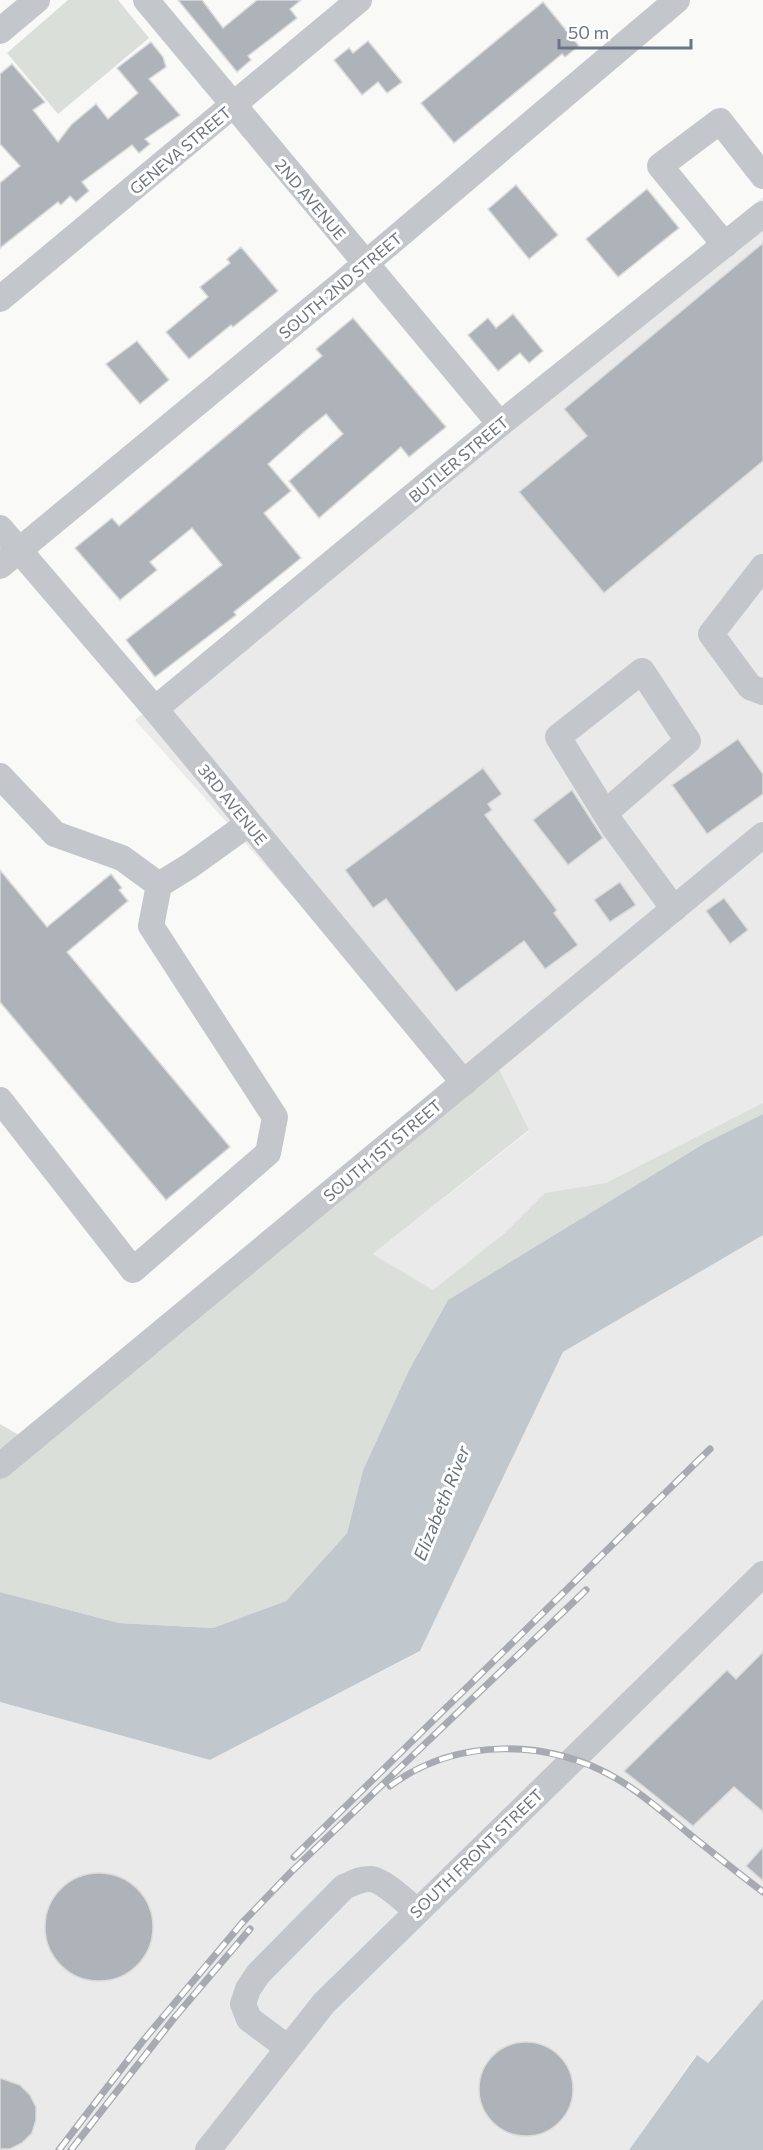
<svg xmlns="http://www.w3.org/2000/svg" width="763" height="2150" font-family="Commissioner,sans-serif">
	<rect width="100%" height="100%" fill="#f9f9f8"/>
	<g fill="#eaeaeb">
		<path d="M763,197V1114L705,1143L448,1300L373,1254L529,1131L496,1064L465,1089L135,720Z"/>
		<path d="M763,1235V1999L707,2063L696,2055L629,2150H0V1702L210,1760L419,1652L563,1352Z"/>
	</g>
	<g fill="#dae0d9">
		<path d="M68,0H118L149,38L58,114L7,53Z"/>
		<path d="M496,1063L529,1130L373,1254L433,1290L505,1233L545,1193L606,1183L763,1103V1114L705,1143L448,1300L409,1370L363,1470L347,1533L286,1601L213,1628L119,1623L0,1592V1424L31,1442Z"/>
	</g>
	<g fill="#c0c7cd">
		<path d="M763,1114V1235L563,1352L420,1651L210,1760L0,1702V1592L119,1623L213,1628L286,1601L347,1533L363,1470L409,1370L448,1300L705,1143Z"/>
		<path d="M763,1999V2150H629L697,2055L708,2063Z"/>
	</g>
	<g fill="#aeb2b9" stroke="#dbdbda" stroke-width="1.5">
		<path d="M178,0H202L223,28L257,0H301L290,9L297,18L248,56L251,60L237,72Z"/>
		<path d="M543,2L579,46L565,57L562,54L454,143L421,103Z"/>
		<path d="M368,41L402,82L387,93L378,82L362,95L334,60L349,48L353,53Z"/>
		<path d="M151,42L163,57L166,67L149,79L180,115L145,139L150,144L139,153L132,145L82,182L89,191L76,202L70,196L61,205L58,202L0,248V183L20,166L0,144V74L12,64L45,102L33,110L58,142L71,125L96,104L108,119L138,93L117,68Z"/>
		<path d="M516,185L558,235L529,259L488,209Z"/>
		<path d="M647,189L679,228L618,277L586,239Z"/>
		<path d="M763,243V461L604,593L519,492L587,436L564,409Z"/>
		<path d="M241,247L278,291L233,327L231,325L189,359L166,332L208,297L200,287L230,263L227,259Z"/>
		<path d="M513,314L543,351L529,363L520,353L498,371L468,335L488,318L496,328Z"/>
		<path d="M353,318L446,427L409,457L401,447L319,518L289,481L343,434L326,414L304,432L268,464L291,491L264,513L301,558L234,612L236,615L155,677L126,640L222,565L192,528L150,562L157,570L120,600L75,548L112,518L119,526L322,356L316,349Z"/>
		<path d="M137,341L169,380L140,404L106,364Z"/>
		<path d="M738,739L763,774V794L707,834L672,785Z"/>
		<path d="M483,768L502,794L488,804L492,810L485,815L557,910L554,913L578,945L545,969L524,941L456,992L386,899L373,908L345,870Z"/>
		<path d="M572,790L603,838L568,865L533,820Z"/>
		<path d="M0,870L47,927L111,874L122,888L119,890L128,901L67,952L230,1147L166,1200L0,1002Z"/>
		<path d="M620,882L636,905L610,922L594,900Z"/>
		<path d="M724,898L748,930L730,944L706,911Z"/>
		<path d="M763,1652V1812L734,1787L693,1826L624,1771L727,1670L736,1679Z"/>
		<path d="M763,1847V1881L746,1866Z"/>
		<circle cx="99" cy="1927" r="54"/>
		<circle cx="526" cy="2089" r="47"/>
		<path d="M0,2078L20,2085L30,2095L36,2107V2120L32,2133L22,2143L10,2149H0Z"/>
	</g>
	<g fill="none" stroke-linecap="round" stroke-linejoin="round">
		<g stroke="#c3c6ca" stroke-width="26">
			<path d="M146,0L500,424"/>
			<path d="M0,31L37,0"/>
			<path d="M725,245L660,166L720,121L763,176"/>
			<path d="M0,299L359,0"/>
			<path d="M0,528L155,709L464,1083"/>
			<path d="M0,566L345,281L677,0"/>
			<path d="M763,567L711,634L750,687L763,692"/>
			<path d="M155,709L500,424L763,214"/>
			<path d="M0,776L55,834L122,858L159,885"/>
			<path d="M605,813L688,741L642,671L558,737L613,826L674,909"/>
			<path d="M0,1100L133,1270L268,1153L275,1117L151,926L159,885L191,865L248,824"/>
			<path d="M0,1466L763,835"/>
			<path d="M288,2048L249,2019L243,2004L248,1989L258,1974L344,1887C352,1884 361,1878 371,1879C383,1880 407,1903 417,1911"/>
			<path d="M208,2150L324,2003L763,1574"/>
		</g>
		<g stroke="#a7aab0" stroke-width="7">
			<g id="rail">
				<path d="M390,1786C456,1737 549,1738 619,1780C644,1795 665,1814 688,1833C713,1853 738,1873 763,1892"/>
				<path d="M294,1857L710,1449"/>
				<path d="M59,2150L142,2042L242,1923L291,1872L586,1590"/>
				<path d="M71,2150L175,2017L250,1929"/>
			</g>
		</g>
		<use href="#rail" stroke="#fff" stroke-width="4.5" stroke-dasharray="14" stroke-linecap="butt"/>
	</g>
	<g text-anchor="middle" dominant-baseline="central" stroke-width="6" stroke-linejoin="round" paint-order="stroke">
		<g font-size="16" fill="#6c7585" stroke="#fff">
			<text transform="translate(180 150) rotate(-40)">GENEVA STREET</text>
			<text transform="translate(311 199) rotate(50)">2ND AVENUE</text>
			<text transform="translate(340 285) rotate(-40)">SOUTH 2ND STREET</text>
			<text transform="translate(458 459) rotate(-40)">BUTLER STREET</text>
			<text transform="translate(233 804) rotate(51)">3RD AVENUE</text>
			<text transform="translate(382 1150) rotate(-40)">SOUTH 1ST STREET</text>
			<text transform="translate(476 1853) rotate(-44)">SOUTH FRONT STREET</text>
		</g>
		<g font-size="18" font-style="italic" fill="#677480" stroke="#fff">
			<text transform="translate(441 1503) rotate(-68)">Elizabeth River</text>
		</g>
	</g>
	<path d="M559 39v9h132v-9" fill="none" stroke="#6c7585" stroke-width="3"/>
	<text x="568" y="39" font-size="18" fill="#6c7585" stroke="#ffffff" stroke-width="4.5" paint-order="stroke">50 m</text>
</svg>
